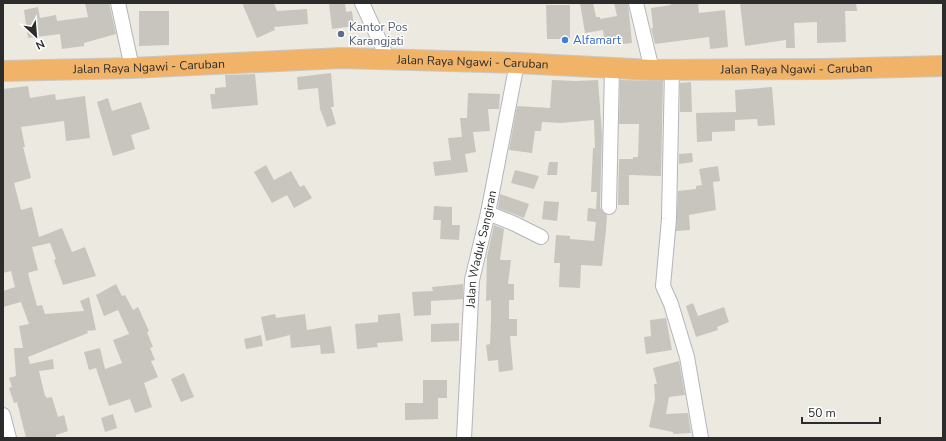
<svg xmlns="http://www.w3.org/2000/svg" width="946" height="441" font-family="'Nunito Sans',sans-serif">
	<rect width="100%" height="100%" fill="#ece9e0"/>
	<g fill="#c8c5bf">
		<path d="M85,3H109L116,34L84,43V46L62,49L60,34L28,38L24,10L38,7L40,18L56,15L57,21L88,17Z"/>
		<path d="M242,3H274L277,11L307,9L308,24L274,27L275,30L257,38Z"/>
		<path d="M345,3L346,12L352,11L354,26L332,29L329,4Z"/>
		<path d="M580,3H593L596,17H600V19L617,16L614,3H628L632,43L623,44L622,36L604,39L603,30L585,33Z"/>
		<path d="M670,3H698L699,13L725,10L728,47L710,49L709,37L655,44L651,28H653L651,8L671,5Z"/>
		<path d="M740,3H856L857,11H845L846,42L817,43V22L794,23L795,48H786V40L745,46Z"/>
		<path d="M546,5H570V39H547Z"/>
		<path d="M139,11H169V45L139,46Z"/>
		<path d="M331,73L334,107H331L336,124L327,127L320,109L318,88L298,90L297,77Z"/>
		<path d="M255,74L258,105L212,109L210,94H215V88L226,87L225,75Z"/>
		<path d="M552,80L576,81L598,80L602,134L600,207L602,211L607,215L606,230L602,266L581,265L580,288L559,287L560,263H554L556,235L570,236V239L594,241L596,222L587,221L588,208L596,209L597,192H591L593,148H595L594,120L561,123L542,122L541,131H535L532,153L509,150L517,106L550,108Z"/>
		<path d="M620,80L663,81L661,176L629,175V205H618L619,159H633V157H638L639,124H619Z"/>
		<path d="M691,82L692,112H680V83Z"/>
		<path d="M28,86L30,98L55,94L56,100L85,96L90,138L66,141L64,121L21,127L25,147H23L31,178L14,183L21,210L32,207L39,237L62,228L72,252L85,247L96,276L63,285L54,260L56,259L50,243L32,247L38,270L28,273L37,306L42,305L45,314L84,311L80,301L89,297L96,330L87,331L88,333L28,357L30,364L53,359L54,369L39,371L45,396L47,398L52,397L58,417L64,415L68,431L56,435V437L52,438H26L17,402L14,403L9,388L12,387L9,378L16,376L14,348H23L19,326L29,324L21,302L3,307V291L15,287L11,271L3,273V89Z"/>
		<path d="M772,87L775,125L758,126L757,119L735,120V131L712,132V141L697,142L696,113L736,112L735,90Z"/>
		<path d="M468,93L500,94L499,109H488L490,131L473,132L476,152L465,154L468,172L435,176L433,162L451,160L448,138L462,137L460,118H467Z"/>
		<path d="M108,98L112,111L141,102L150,129L131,135L135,149L113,156L97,102Z"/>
		<path d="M692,153L693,162L679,164V154Z"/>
		<path d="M549,162H558L557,175H547Z"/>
		<path d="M266,165L274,180L291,171L300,187L304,185L312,198L294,208L287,195L272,203L254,172Z"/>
		<path d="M718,166L720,181L713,182L716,210L689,215L690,230L676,231L678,191L696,189V186L702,185L699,169Z"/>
		<path d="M515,170L539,176L534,189L511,183Z"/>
		<path d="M500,194L529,204L524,218L498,208Z"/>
		<path d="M544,201L559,202L557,221L542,219Z"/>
		<path d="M434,206L452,207V225H460L459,240L440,239L441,220H433Z"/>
		<path d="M494,225L504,229L500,260H511L508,284H514V300H509V319H517V336H510L513,370L499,372L498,360L488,361L486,345L490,344L491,320V300L486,301L487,256Z"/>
		<path d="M116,284L122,296L125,295L133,310L138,307L149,331L147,332L153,347L150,348L155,360L151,361L158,377L144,383L152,407L135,413L130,399L109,406L96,368L89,370L84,352L100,348L105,369L122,363L113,340L129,334L118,310L104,316L96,295Z"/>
		<path d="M463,284V299L431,301V315L414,316L412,292L433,291L432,287Z"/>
		<path d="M693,303L698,316L724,307L729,322L717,327L718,330L696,337L686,306Z"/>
		<path d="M400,313L403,341L377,343L378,347L357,349L355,324L378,322V315Z"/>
		<path d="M275,314L276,318L305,314L307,330L331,326L335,353L321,354L320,345L291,348L290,335L266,341L261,317Z"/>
		<path d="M666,318L672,350L646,354L644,337L651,336L650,320Z"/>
		<path d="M459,323V341L431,342V324Z"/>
		<path d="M261,335L263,346L246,349L244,339Z"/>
		<path d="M679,361L685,395L669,397L666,414L688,413L691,433L673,434V432L649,427L655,399L654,384H657L653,368Z"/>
		<path d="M184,373L194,397L181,402L171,379Z"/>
		<path d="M423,380H447V398H438V419L405,420V403H423Z"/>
		<path d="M113,414L117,428L105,432L101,418Z"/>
	</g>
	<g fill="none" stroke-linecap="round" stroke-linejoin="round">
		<g stroke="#b3b4be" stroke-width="16">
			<g id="minor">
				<path d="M118,3L132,68"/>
				<path d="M362,3L388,59"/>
				<path d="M636,3L652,70"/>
				<path d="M672,70L669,219L663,286L671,304L687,357L701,438"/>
				<path d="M609,207L612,68"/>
				<path d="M488,213L515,224L541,237"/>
				<path d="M3,415L9,438"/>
				<path id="s1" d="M464,438L472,280L488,213L517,63"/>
			</g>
		</g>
		<g stroke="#c8c8c8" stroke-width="22">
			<g id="highway">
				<path id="s2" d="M3,71L132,68L341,58L517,63L652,70L824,69L943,66"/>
			</g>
		</g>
		<use href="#minor" stroke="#fff" stroke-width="14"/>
		<use href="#highway" stroke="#f0b367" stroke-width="20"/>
	</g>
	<circle fill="#5c6f8a" stroke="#fff" stroke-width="1.5" cx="341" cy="34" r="4"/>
	<circle fill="#3f7fe0" stroke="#fff" stroke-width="1.5" cx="565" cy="40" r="4"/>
	<g text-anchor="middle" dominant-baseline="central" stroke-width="3" stroke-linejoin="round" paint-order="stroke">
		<g font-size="12" fill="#4e5e75" stroke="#fff" text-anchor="start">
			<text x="349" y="27">Kantor Pos<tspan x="349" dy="14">Karangjati</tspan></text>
		</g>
		<g font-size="12" fill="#366cbe" stroke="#fff" text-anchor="start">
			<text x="573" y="40">Alfamart</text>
		</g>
		<g font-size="12" fill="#2c2c2c" stroke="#fff">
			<text stroke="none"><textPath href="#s2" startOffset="470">Jalan Raya Ngawi - Caruban</textPath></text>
			<text stroke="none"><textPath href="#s2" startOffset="146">Jalan Raya Ngawi - Caruban</textPath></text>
			<text stroke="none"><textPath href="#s2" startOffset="794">Jalan Raya Ngawi - Caruban</textPath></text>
			<text stroke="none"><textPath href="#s1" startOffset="190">Jalan Waduk Sangiran</textPath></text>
		</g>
	</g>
	<rect width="946" height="441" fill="none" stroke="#2c2c2c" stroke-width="8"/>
	<g transform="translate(36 36) rotate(154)" stroke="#ffffff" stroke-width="3" paint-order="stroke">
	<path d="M0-3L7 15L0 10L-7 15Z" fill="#2c2c2c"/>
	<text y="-6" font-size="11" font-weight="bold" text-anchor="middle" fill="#2c2c2c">N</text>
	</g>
	<path d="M802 417v6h78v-6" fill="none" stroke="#2c2c2c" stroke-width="2"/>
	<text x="808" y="417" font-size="12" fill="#2c2c2c" stroke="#ffffff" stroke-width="3" paint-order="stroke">50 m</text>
</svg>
